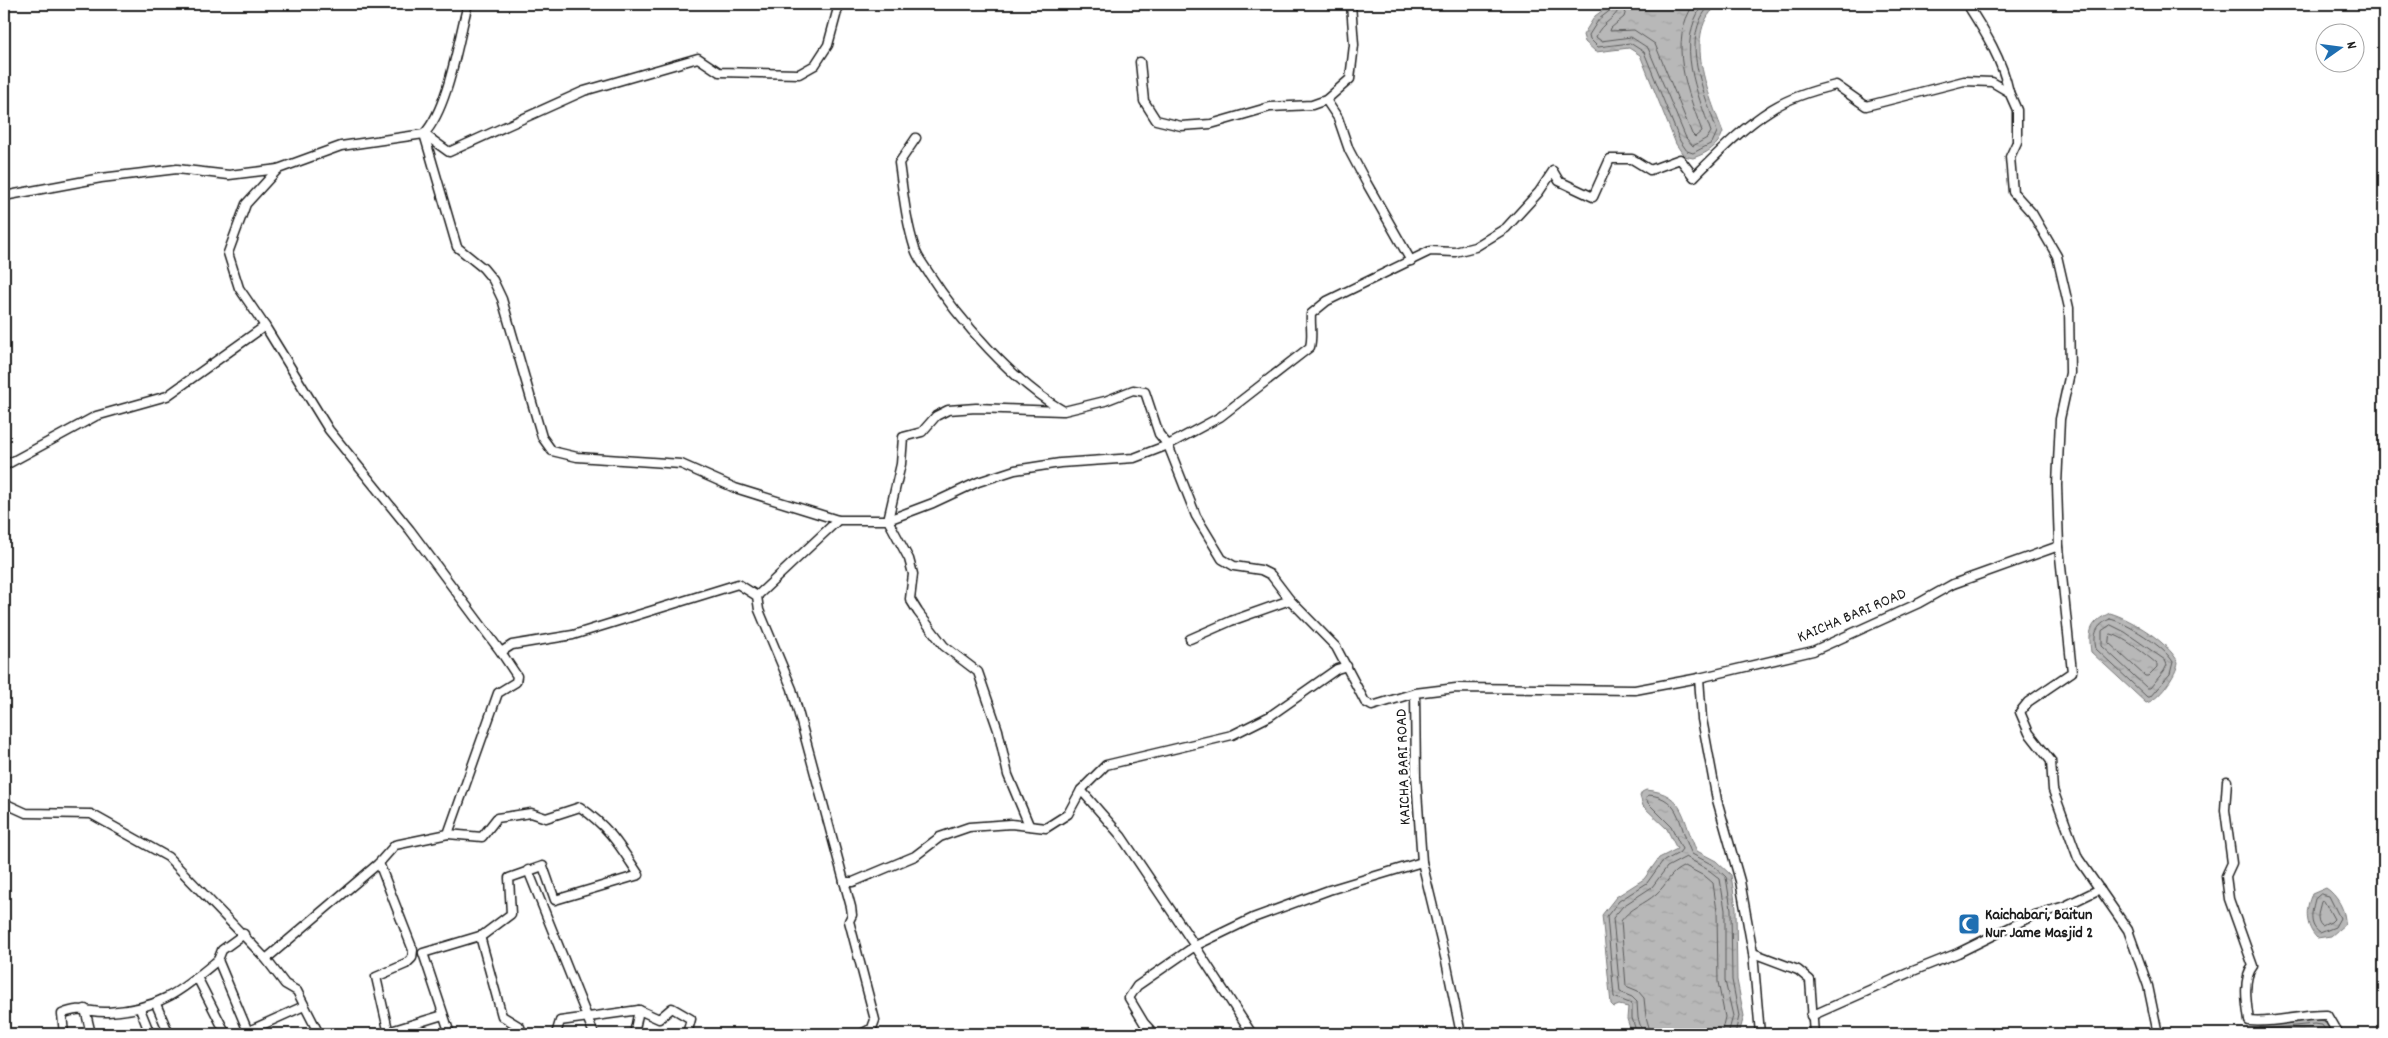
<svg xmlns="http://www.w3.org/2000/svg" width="2388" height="1038" font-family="Dekko,sans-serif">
	<defs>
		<pattern id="water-ripples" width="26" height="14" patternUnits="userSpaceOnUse" patternTransform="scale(1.25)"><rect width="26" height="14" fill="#b8b8b8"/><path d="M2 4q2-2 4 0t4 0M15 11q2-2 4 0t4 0" fill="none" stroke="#9e9e9e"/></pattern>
	</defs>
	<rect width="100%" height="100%" fill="#fff"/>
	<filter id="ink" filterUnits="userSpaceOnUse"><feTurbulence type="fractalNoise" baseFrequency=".02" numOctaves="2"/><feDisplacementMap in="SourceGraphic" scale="10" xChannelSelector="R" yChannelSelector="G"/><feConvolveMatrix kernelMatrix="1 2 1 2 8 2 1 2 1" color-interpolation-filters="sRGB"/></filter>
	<g filter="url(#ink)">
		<g fill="url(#water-ripples)" stroke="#7a7a7a">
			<path d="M1611,4H1720C1680,30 1710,98 1723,132C1718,147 1707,153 1693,158L1684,156L1676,144L1640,55L1629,48L1596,52L1585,42L1583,35L1595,16Z"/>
			<path d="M2110,613C2131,619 2168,642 2178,662C2177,675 2158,701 2146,703L2091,652C2088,631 2090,622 2110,613Z"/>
			<path d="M1646,790C1687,793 1682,822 1697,851L1716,861L1731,875L1736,908L1737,980L1744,1016L1739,1034H1632L1627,1019L1628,1007L1619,1005L1614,1007L1611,1004L1602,915L1616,897L1644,879L1659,858L1677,849L1667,829L1643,806L1640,796L1642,792Z"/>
			<path d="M2326,888C2337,895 2346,911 2345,924L2331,936L2317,938C2305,926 2305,909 2312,894Z"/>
			<path d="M2314,1019C2325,1020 2330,1023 2333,1034H2256L2258,1029L2264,1025Z"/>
		</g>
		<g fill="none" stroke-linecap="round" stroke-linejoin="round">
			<g stroke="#5a5a5a" stroke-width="1">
				<path d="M1614,4L1612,9L1599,19L1589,35L1590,39L1598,47L1630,43L1644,52L1680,141L1687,151L1693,153L1712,143L1717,132C1706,94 1677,39 1711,4"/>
				<path d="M1620,4C1619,19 1600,22 1596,37L1601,41L1631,37L1648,48L1686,138L1693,146L1707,138L1711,132C1697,91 1675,45 1703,4"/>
				<path d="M1628,4L1624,17L1611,28L1610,31L1634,30L1655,44L1692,134L1695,137L1702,131C1688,92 1667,42 1694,4"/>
				<path d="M2110,619C2126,622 2165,647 2173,662L2170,674L2150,697H2147L2096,649C2093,634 2096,625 2110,619Z"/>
				<path d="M2111,625L2125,632L2165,660L2167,665L2164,671L2150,688H2147L2102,646V631Z"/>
				<path d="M2110,634C2120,634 2148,656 2157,664V667L2148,676H2145L2109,643Z"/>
				<path d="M2321,894L2329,896L2340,918L2335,927L2320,933C2308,925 2312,911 2315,899Z"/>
				<path d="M2324,901L2334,919L2331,922L2322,926C2315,920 2319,910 2321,902Z"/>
				<path d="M1637,1034L1632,1018V1004L1614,997L1607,916L1619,901L1647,883L1662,862L1679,853L1682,849L1671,826L1648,803L1646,798L1648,795C1683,797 1679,830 1692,854L1713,865L1726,877L1731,909L1732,980L1739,1016L1735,1034"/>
				<path d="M1643,1034L1638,1018L1637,1002L1632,997L1620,992L1613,918L1623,906L1652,887L1667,867L1686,857L1710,871L1720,879L1725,910V981L1733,1016L1728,1034"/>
				<path d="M1651,1034L1646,1017L1644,998L1638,991L1626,986L1621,921C1630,908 1645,904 1656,894C1669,883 1668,873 1685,866L1706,877L1713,883L1717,911L1718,982L1725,1017L1721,1034"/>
				<path d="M2261,1034L2266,1029L2314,1024L2322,1025L2328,1034"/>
			</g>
			<g stroke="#1c1c1c" stroke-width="11">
				<g id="minor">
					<path d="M1967,4C1985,32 2002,59 2009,92"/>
					<path d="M4,8L6,4"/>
					<path d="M1140,62L1144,101L1156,120L1181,126L1211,124L1270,107L1312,105L1326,100L1350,79L1354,45L1351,4"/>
					<path d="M1326,100L1338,118L1349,150L1366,182L1411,261"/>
					<path d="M424,134L457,247L483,268L493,280L502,299L542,437L552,451L577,457L681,464L735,488L838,520H888L933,503L978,482L1015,470L1060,463L1134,458L1168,445L1220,417L1310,347C1313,336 1310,326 1311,314L1327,301L1430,251L1455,252L1475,247L1506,228L1539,192L1553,171L1559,181L1593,197L1610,159H1632L1650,170L1680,159L1694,177C1718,153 1743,127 1772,109C1791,97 1815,90 1836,85L1866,106L1964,81L1992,82L2009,92L2017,110V142L2010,157L2013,192L2032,213L2057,256L2069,308L2070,373L2060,419L2057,485L2059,547L2072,672L2028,702L2020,712L2029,733L2051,761L2053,790L2078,858L2128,930L2148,986L2158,1034"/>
					<path d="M424,134L449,152L584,91L698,58L719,72L799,74L815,65L828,45L838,8L843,4"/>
					<path d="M916,138L899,163C903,191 906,222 915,249C917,257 924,265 928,272C958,319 1015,384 1064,411L1105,401L1133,390L1145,392L1159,434L1168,445L1196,516L1222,559L1234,566L1261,570L1271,575L1290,600L1336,647L1365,702L1372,706L1415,693"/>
					<path d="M278,169L246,204L228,253L239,288L265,326L329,430L410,530L501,652"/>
					<path d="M4,196L101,178L177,169L229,175L278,169L341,146L424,134C449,107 458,40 468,4"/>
					<path d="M4,466L96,416L167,396L265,326"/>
					<path d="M757,596L838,520"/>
					<path d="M1190,639L1231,621L1290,600"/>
					<path d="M1699,678L1702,719L1717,800L1740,881L1753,953L1760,1034"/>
					<path d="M2227,781L2225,810L2232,863L2226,876L2229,899L2253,966C2242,979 2247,1006 2249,1021C2275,1024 2300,1014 2327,1015L2338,1034"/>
					<path d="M1081,790L1121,836L1195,946L1137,986L1129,998L1144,1023L1154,1034"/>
					<path d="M4,803L26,813L91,814L168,857L266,959L379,863L395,845L448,834L498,693L516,682L517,676L501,652L512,645L573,635L738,584L757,596L759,610L792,689L851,907L852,915L849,921L875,1020L872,1028L861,1034"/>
					<path d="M1029,825L1008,775L998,730L978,672L944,646L918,612L910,599L913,574L909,559L888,520L901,464L903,437L922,432L936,416L948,410L976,408L1062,411"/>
					<path d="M448,834L482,837L497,818L531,813L546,818L580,807C610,828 619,845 639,875L555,900L543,866L509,878L511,914L483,935L423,953L450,1034"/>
					<path d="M379,863L413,950L412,958L406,964L376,977L389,1034"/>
					<path d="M528,870L594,1034"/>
					<path d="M844,882H853L915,856L940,837L969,827L1011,824L1046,828L1068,814L1081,790L1106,765L1232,735L1270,716L1337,669L1347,666"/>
					<path d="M244,934L222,950L218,960L249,1034"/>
					<path d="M480,936L502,1016L520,1027L522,1034"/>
					<path d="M1753,953L1798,970L1810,980L1814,1034"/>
					<path d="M266,959L285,984L297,991L319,1034"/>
					<path d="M197,977L226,1034"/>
					<path d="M156,1004L169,1034"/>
					<path d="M85,1009L91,1034"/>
					<path d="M140,1009L150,1034"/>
					<path d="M1811,1016L1908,973L1958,953L2035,915L2065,906L2100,889"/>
					<path d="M64,1034L62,1014C82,1005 88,1013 108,1012C160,1009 179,992 218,960"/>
					<path d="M242,1034L304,1006"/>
					<path d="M381,1034L443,1015"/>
					<path d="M556,1034L560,1021L639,1010L659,1019L672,1008L691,1019L687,1034"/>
					<path d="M634,1034L639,1010"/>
					<path d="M1252,1034L1195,946L1253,918L1329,890L1422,862"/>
					<path d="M1461,1034L1446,961L1422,862L1416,777L1415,693L1456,688L1635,690L1699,678L1813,651L1919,603L1953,584L2056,547H2059"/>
				</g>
			</g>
			<use href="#minor" stroke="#fff" stroke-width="8"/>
		</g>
	</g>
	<defs>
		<g id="mosque-square" transform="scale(1.125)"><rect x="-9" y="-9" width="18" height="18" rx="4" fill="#1f6fb2" stroke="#fff"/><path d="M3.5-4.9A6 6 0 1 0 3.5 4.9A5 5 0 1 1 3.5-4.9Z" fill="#fff"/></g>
	</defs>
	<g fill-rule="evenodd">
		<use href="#mosque-square" x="1969" y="924"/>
	</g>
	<g text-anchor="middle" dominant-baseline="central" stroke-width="5" stroke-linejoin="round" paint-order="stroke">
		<g font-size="16" fill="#1c1c1c" stroke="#fff">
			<text transform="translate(1852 616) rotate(-23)">KAICHA BARI ROAD</text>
			<text transform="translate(1404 767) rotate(-92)">KAICHA BARI ROAD</text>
		</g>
		<g font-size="16" font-weight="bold" fill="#1c1c1c" stroke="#fff" text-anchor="start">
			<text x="1985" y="915">Kaichabari, Baitun<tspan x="1985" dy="18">Nur Jame Masjid 2</tspan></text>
		</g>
	</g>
	<rect width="2388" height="1038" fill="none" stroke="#fff" stroke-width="20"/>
	<rect x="10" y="10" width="2368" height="1018" fill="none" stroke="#1c1c1c" stroke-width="2" filter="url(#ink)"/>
	<g transform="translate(2340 48) rotate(76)"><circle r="24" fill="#ffffff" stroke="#a4a4a4"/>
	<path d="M0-4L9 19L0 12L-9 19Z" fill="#1f6fb2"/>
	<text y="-8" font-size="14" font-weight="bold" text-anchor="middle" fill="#1c1c1c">N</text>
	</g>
</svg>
